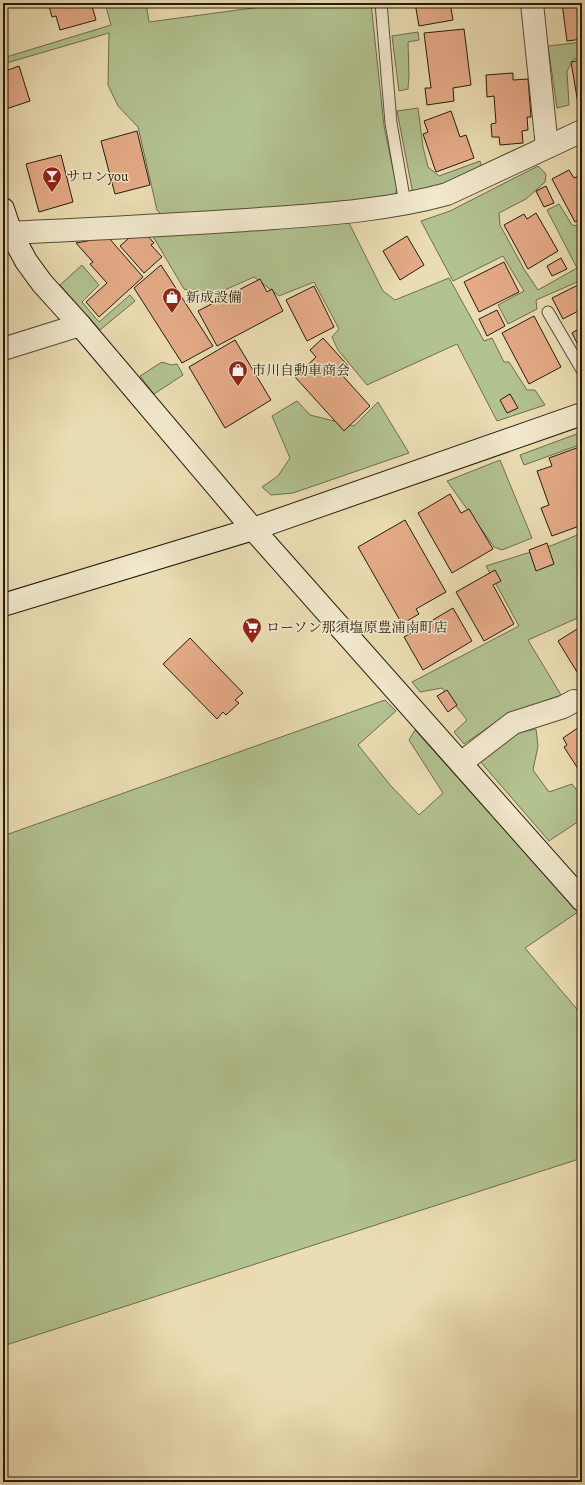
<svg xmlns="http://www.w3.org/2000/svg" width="585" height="1485" font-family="Alegreya,'Noto Serif JP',serif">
	<rect width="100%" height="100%" fill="#ebddb3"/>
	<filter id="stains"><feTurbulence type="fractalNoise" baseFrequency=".005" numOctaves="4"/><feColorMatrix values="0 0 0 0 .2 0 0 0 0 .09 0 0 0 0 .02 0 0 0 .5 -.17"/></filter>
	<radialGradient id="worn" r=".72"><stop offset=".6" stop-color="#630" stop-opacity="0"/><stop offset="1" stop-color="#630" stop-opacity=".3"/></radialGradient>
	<g fill="#b2c290" stroke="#6c6e4e">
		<path d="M105,3H146L149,22L290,3H371L384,126L397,189L393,199L165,218L157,210L138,127L118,106L108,85L109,33L3,64V58L111,25Z"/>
		<path d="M418,32L419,40L408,42L409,75L408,89L399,91L392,36Z"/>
		<path d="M582,42V58L574,59L567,71L569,105L557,108L548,46Z"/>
		<path d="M418,108L423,147L428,167L439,176L480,161L482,168L445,187L413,194L397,111Z"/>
		<path d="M538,166L546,174L545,182L526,199L499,213L500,225L524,269L538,290L577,268L547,210L559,204L572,225L582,227V280L536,300L537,309L508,324L498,305L524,291L503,256L453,281L421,221L450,211Z"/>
		<path d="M349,223L383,291L395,300L449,278L484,341L492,338L504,362H509L527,390H535L545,405L497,421L457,344L367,385L338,350L332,337L339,329L314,282L279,296L254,277L220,292L200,295L184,289L151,233Z"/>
		<path d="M82,265L99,285L82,302L99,322L130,295L135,301L100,330L60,285Z"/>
		<path d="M162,362L171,365L177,364L183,375L154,394L140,376Z"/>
		<path d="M297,401L310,415L354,426L378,402L409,453L293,493L271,495L262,487L278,476L290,458L272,416Z"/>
		<path d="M582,432V444L524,465L520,455Z"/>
		<path d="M500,460L532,538L502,550L494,547L447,481Z"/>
		<path d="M582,533V616L528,640L561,695L506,715L464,744L454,732L467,720L442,688L420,692L412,682L519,626L486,566L553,545Z"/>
		<path d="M385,700L396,711L358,745L391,786L419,815L443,793L409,740L415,730L578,912L525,948L582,1015V1158L3,1346V836Z"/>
		<path d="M536,729L538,746L533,770L549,792L572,784L582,797V819L549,841L479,760L517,733Z"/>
	</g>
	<g fill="#e5ab88" stroke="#251b0d">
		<path d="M48,3H91L96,20L60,30L56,16L52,17Z"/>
		<path d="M415,3H450L453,20L419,26Z"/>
		<path d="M562,3H582V39L567,41Z"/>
		<path d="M464,29L471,85L453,88L454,101L427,105L425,88H431L424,33Z"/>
		<path d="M582,60V108L579,109L571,62Z"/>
		<path d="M19,66L30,101L3,110V72Z"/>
		<path d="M513,73V80L528,79L531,117H527L528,130L522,131L523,143L500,145L499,137H492L491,124L496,123L494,96L487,97L486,75Z"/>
		<path d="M451,111L460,137L466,135L474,158L436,172L423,134L428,132L424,121Z"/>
		<path d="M137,131L150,185L115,194L101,141Z"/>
		<path d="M61,155L73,202L39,212L26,164Z"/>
		<path d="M569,170L574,178L582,174V218L575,222L552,179Z"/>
		<path d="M546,186L554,203L544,207L536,191Z"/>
		<path d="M536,213L558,251L528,269L504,225L524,214L527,219Z"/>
		<path d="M136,232L145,233L154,243L151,245L162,257L144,273L120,246Z"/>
		<path d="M407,236L424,265L400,280L383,251Z"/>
		<path d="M108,237L143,277L99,317L86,302L107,283L90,264L93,262L76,243Z"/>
		<path d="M561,258L567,269L552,276L547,266Z"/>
		<path d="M504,262L519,292L479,312L464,282Z"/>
		<path d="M161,265L213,346L182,363L134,288Z"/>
		<path d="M260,279L267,292L272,289L283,311L217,346L198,311Z"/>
		<path d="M582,283V309L563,319L552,298Z"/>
		<path d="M314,286L334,327L307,341L286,300Z"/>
		<path d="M497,310L505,326L487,336L479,319Z"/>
		<path d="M534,316L561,367L529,384L502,333Z"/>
		<path d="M582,327V353L572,333Z"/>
		<path d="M323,338L350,368L342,375L370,406L344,431L295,377L316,357L310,350Z"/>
		<path d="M235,340L271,400L225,428L189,367Z"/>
		<path d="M510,394L518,408L507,413L500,400Z"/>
		<path d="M582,446V525L552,536L541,508L549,505L537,471L552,466L549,458Z"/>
		<path d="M450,494L461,513L469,509L493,549L452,573L418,513Z"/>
		<path d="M405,520L446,592L416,609L419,614L402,624L358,547Z"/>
		<path d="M547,543L554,564L536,571L529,550Z"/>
		<path d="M495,570L501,581L493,585L514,624L484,641L456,592Z"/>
		<path d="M453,608L472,641L423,670L404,637Z"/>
		<path d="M577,629L582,638V669L577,672L558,641Z"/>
		<path d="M190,638L243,693L235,700L239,703L226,715L223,712L217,719L163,664Z"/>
		<path d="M447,690L457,705L448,712L437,696Z"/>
		<path d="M582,725V775L564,747L567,745L563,738Z"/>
	</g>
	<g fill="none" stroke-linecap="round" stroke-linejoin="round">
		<g stroke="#564c36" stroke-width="13">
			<g id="lane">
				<path d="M381,3L391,123L405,203"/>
				<path d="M548,312L582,370"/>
			</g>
		</g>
		<g stroke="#564c36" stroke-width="24">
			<g id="street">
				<path d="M532,3L547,147"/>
				<path d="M3,233C84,230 165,225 246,220C313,215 382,212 447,194L582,131"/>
				<path d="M3,349L80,325"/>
				<path d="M461,763L513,723L563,707L574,701"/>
			</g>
		</g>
		<g stroke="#251b0d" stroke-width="24">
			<g id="secondary">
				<path d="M3,209L11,233L26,261L42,283L80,325L253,529L582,900"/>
				<path d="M3,605L253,529L582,414"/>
			</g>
		</g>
		<use href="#lane" stroke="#f2e9ce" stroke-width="11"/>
		<use href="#street" stroke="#f2e9ce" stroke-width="22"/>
		<use href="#secondary" stroke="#f2e9ce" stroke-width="22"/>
	</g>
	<defs>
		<g id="bar-pin" transform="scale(1)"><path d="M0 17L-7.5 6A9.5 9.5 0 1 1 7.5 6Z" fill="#8f2418" stroke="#f2e9ce"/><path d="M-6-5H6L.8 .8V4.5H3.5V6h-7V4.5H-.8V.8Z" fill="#fff"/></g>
		<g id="shop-pin" transform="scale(1)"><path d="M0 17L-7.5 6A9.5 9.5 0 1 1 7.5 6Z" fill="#8f2418" stroke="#f2e9ce"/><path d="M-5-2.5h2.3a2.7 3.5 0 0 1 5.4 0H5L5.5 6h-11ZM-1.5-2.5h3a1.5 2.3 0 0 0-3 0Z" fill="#fff"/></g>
		<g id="supermarket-pin" transform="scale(1)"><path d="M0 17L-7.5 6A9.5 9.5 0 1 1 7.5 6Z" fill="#8f2418" stroke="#f2e9ce"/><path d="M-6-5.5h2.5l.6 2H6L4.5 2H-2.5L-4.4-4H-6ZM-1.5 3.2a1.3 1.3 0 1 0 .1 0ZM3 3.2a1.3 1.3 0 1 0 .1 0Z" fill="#fff"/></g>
	</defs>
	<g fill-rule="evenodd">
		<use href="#bar-pin" x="52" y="176"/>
		<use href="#shop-pin" x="172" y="297"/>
		<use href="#shop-pin" x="238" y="370"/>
		<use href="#supermarket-pin" x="252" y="627"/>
	</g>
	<g text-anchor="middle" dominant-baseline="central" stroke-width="3" stroke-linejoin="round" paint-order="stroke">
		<g font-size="14" fill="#251b0d" stroke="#f2e9ce" text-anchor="start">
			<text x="66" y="176">サロンyou</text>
			<text x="186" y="297">新成設備</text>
			<text x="252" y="370">市川自動車商会</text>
			<text x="266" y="627">ローソン那須塩原豊浦南町店</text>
		</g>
	</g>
	<rect width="585" height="1485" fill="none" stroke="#ebddb3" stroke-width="16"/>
	<rect x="4" y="4" width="577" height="1477" fill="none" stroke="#251b0d" stroke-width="2"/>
	<rect x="8" y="8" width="569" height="1469" fill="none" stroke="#251b0d"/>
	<rect width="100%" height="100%" filter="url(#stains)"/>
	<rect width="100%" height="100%" fill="url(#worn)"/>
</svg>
